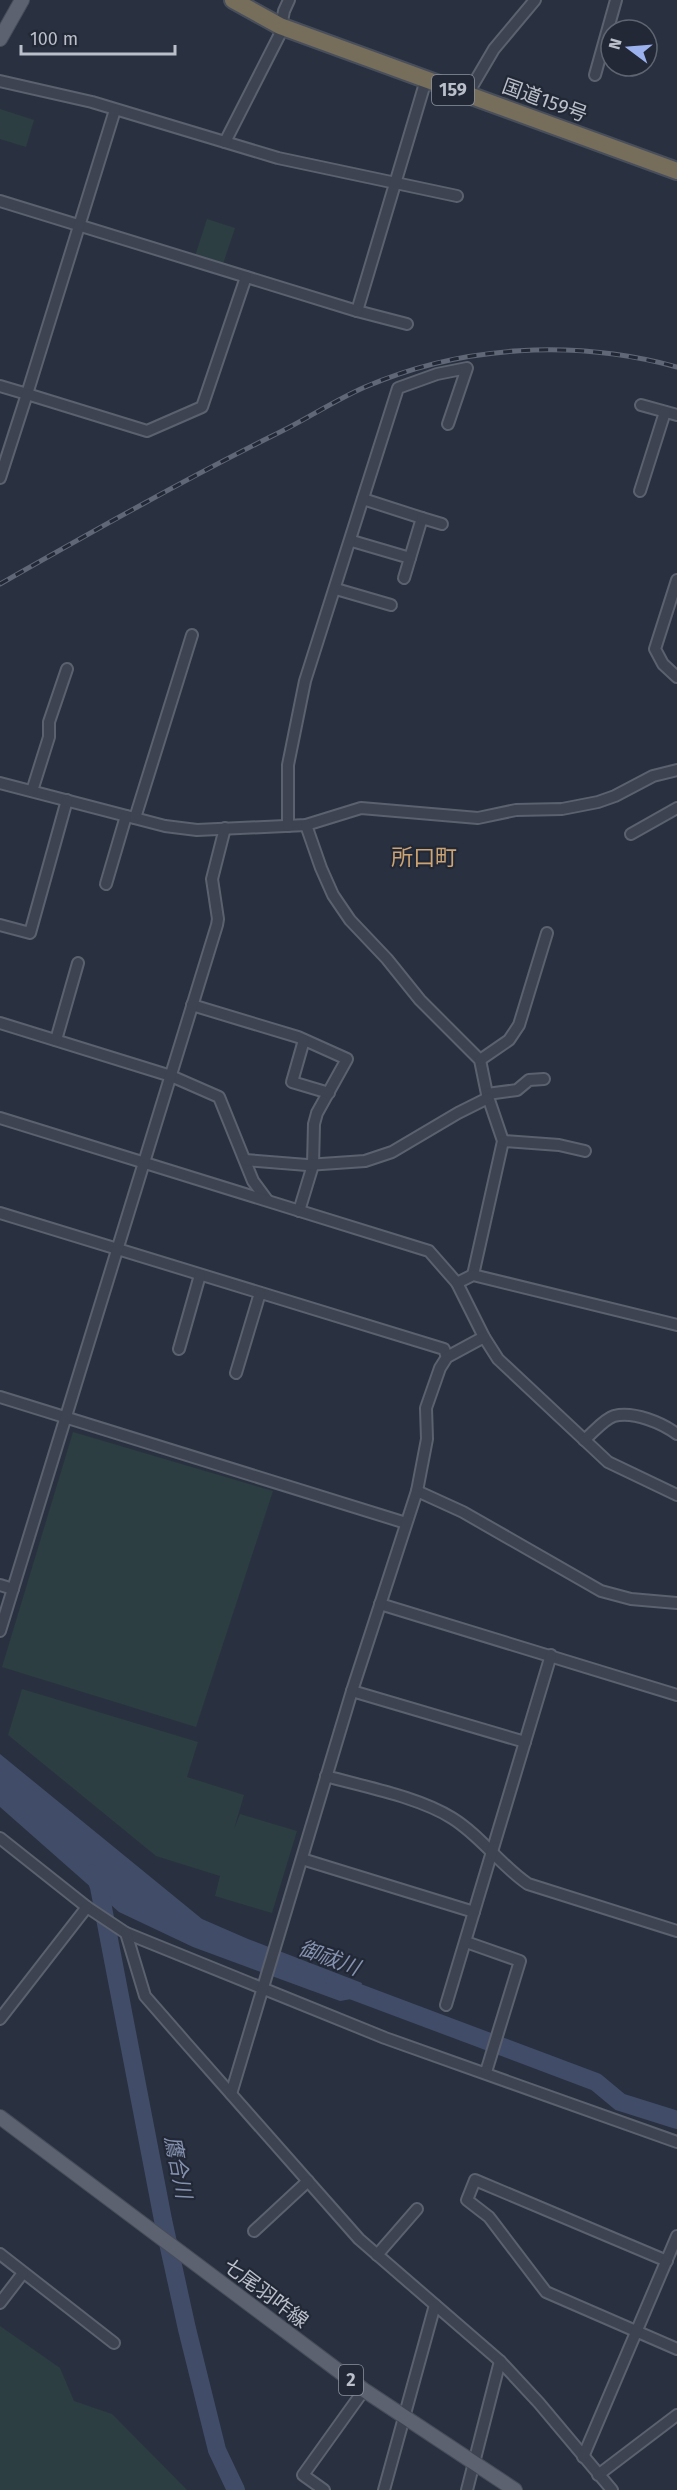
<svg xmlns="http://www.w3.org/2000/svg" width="677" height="2490" font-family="'Fira Sans','Noto Sans JP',sans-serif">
	<rect width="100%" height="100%" fill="#293140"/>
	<g fill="#2c3e42">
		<path d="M0,109L34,120L26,147L0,139Z"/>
		<path d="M207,219L235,228L223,264L195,256Z"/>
		<path d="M73,1432L273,1491L196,1727L2,1667Z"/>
		<path d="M22,1689L198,1742L187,1777L244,1795L234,1829L240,1814L297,1831L272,1913L215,1896L220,1876L156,1856L8,1735Z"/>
		<path d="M0,2326L60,2368L74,2401L112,2414L187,2490H0Z"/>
	</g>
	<path fill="#414d68" d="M0,1754L202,1919L248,1939L362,1983L357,1998L340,2001L193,1947L119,1912L0,1807Z"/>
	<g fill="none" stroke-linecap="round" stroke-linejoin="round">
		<g stroke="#414d68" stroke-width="18">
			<path d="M94,1873L99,1887L163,2220L187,2329L217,2450L236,2490"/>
			<path d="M335,1984L596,2082L620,2102L677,2120"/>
		</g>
		<g stroke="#5b616e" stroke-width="14">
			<g id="minor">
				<path d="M595,75L616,0"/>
				<path d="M0,81L92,102L278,158L457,196"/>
				<path d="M467,95L494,49L535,0"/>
				<path d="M225,142L279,36L284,11L289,0"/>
				<path d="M0,201L357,311L407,324"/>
				<path d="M357,311L426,80"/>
				<path d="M0,386L27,394L115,110"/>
				<path d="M641,405L677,415"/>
				<path d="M0,478L27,394L147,431L202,407L246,277"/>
				<path d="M640,491L665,412"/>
				<path d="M363,499L422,518L410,558"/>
				<path d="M422,518L442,524"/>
				<path d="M352,541L410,558L404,578"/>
				<path d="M677,580L655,649L663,664L677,677"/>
				<path d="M336,589L391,605"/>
				<path d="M0,783L165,826L197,830L306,825L361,808L478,818L516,810L562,809L598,802L615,796L653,776L677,770"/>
				<path d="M32,791L49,737V722L67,669"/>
				<path d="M135,818L192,635"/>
				<path d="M306,825L321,868L333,895L350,920L387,959L420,1000L480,1060L487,1094L503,1141L473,1275"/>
				<path d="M288,826V765L305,681L398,388L437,374L467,368L448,424"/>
				<path d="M631,834L677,808"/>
				<path d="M106,884L126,816"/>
				<path d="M0,925L30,933L67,800"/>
				<path d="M192,1005L298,1037L347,1059L317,1113L314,1124L313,1165L299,1211"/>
				<path d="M0,1023L171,1076L219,1097L253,1181L267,1200"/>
				<path d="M56,1040L78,963"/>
				<path d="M304,1040L292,1082L329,1093"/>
				<path d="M480,1060L509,1040L519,1025L547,933"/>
				<path d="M487,1094L517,1090L529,1080L544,1079"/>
				<path d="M0,1118L429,1251L457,1283L484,1337L498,1359L608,1462L677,1495"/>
				<path d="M503,1141L559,1145L585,1151"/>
				<path d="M245,1160L307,1165L365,1161L392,1152L458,1113L488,1098"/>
				<path d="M0,1213L444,1349L447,1357"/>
				<path d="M457,1283L473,1275L677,1325"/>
				<path d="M179,1349L200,1275"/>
				<path d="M236,1373L260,1293"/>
				<path d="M0,1397L406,1523"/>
				<path d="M584,1440C593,1433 604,1419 614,1416C634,1411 662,1423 677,1434"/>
				<path d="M417,1491L463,1512L601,1591L631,1599L677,1603"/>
				<path d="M0,1585L13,1589"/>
				<path d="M380,1604L677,1695"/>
				<path d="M0,1631L217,925L218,919L212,879L225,828"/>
				<path d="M352,1691L525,1742"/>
				<path d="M326,1776C365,1787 419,1797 452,1818C481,1836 500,1865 528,1884L677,1931"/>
				<path d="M0,1838L87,1907L126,1933L385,2038L677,2142"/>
				<path d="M302,1859L474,1912"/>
				<path d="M126,1933L145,1996L186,2043L359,2239L500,2361L539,2403L612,2490"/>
				<path d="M466,1942L520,1961L486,2072"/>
				<path d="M446,2005L551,1655"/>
				<path d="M0,2019L87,1907"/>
				<path d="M231,2094L352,1691L417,1491L427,1439L426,1408L440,1368L447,1357L484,1337"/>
				<path d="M254,2231L308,2181"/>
				<path d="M0,2254L114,2343"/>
				<path d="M377,2255L417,2209"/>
				<path d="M667,2261L475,2180L467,2200L489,2217L546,2292L677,2349"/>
				<path d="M0,2303L23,2273"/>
				<path d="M583,2457L677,2236"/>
				<path d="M598,2475L677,2415"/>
				<path d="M324,2490L303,2475L364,2390"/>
				<path d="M384,2490L435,2305"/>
				<path d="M467,2490L500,2361"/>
			</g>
		</g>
		<g stroke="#474c5a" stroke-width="16">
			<g id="major">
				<path d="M0,39L22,0"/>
				<path d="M0,2117L364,2390L515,2490"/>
			</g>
		</g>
		<g stroke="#484e5b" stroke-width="20">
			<path id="highway" d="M233,0L280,26L677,171"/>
		</g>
		<use href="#minor" stroke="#3d4350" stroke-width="10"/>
		<use href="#major" stroke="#5c6270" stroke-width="14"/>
		<use href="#highway" stroke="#766e5b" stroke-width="16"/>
		<g stroke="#606777" stroke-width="5">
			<path id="rail" d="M0,584C90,533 180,482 272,436C304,421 333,401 365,387C462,345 575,339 677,367"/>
		</g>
		<use href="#rail" stroke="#222836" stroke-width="3" stroke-dasharray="9" stroke-linecap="butt"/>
	</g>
	<g text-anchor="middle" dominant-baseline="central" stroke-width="4.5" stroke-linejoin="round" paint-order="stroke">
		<g fill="#222836" stroke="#8c929e" stroke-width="1.5">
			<rect x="432" y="75" width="42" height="30" rx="4.5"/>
			<rect x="339" y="2365" width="24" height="30" rx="4.5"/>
		</g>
		<g font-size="18" font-weight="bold" fill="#babfca">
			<text x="453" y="90">159</text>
			<text x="351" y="2380">2</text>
		</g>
		<g font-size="20" fill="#babfca" stroke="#222836">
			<text transform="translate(545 100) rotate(20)">国道159号</text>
			<text transform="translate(266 2293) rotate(37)">七尾羽咋線</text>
		</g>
		<g font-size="21" font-style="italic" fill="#8592af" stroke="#222836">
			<text transform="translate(329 1958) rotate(20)">御祓川</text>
			<text transform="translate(178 2167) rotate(79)">鷹合川</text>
		</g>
		<g font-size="22" fill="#cda473" stroke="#222836">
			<text x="424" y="857">所口町</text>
		</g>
	</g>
	<g transform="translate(629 48) rotate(286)"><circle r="28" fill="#222836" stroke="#5f6471" stroke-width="1.5"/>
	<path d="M0-4.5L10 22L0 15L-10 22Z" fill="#9bb2ef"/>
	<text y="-9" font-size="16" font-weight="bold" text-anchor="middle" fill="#babfca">N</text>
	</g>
	<path d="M21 45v9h154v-9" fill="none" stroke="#babfca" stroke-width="3"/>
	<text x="30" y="45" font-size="18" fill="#babfca" stroke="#222836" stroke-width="4.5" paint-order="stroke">100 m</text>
</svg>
